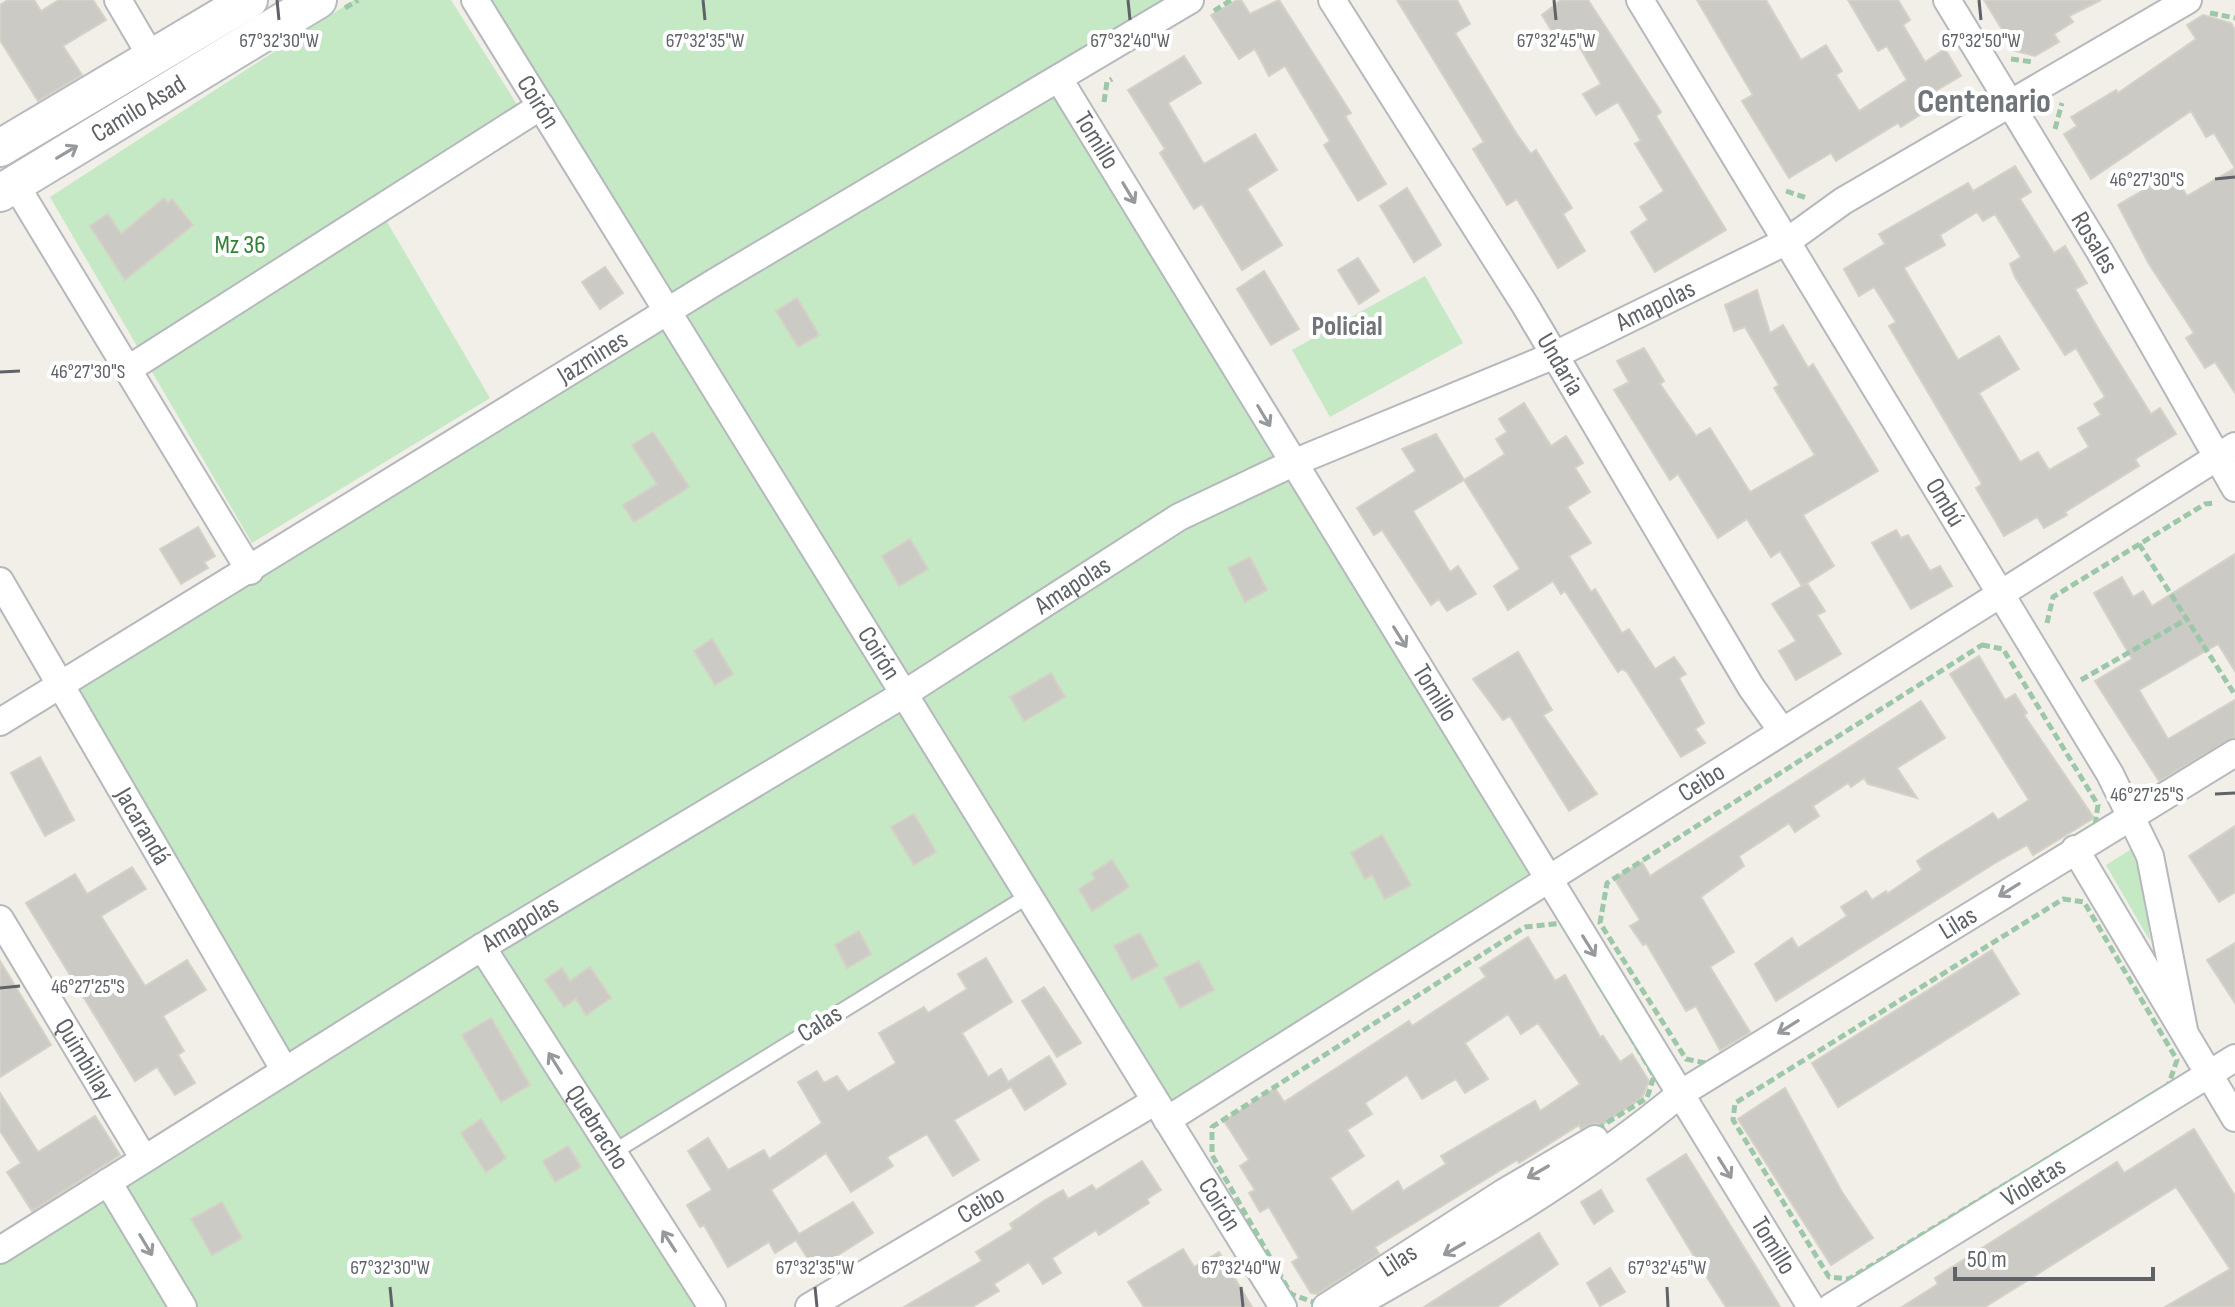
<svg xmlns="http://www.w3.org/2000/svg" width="2235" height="1307" font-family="'Sofia Sans Condensed',sans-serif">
	<rect width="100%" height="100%" fill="#f1efe8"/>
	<g fill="#c5e8c5">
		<path d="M354,0H451L518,106L373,198L490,398L252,543L50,197Z"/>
		<path d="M475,0H1190L1060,79L1548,880L1167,1120L1028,896L612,1152L712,1307H0V1250L284,1071L60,685L669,311Z"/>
		<path d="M1425,276L1463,343L1330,417L1292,350Z"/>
		<path d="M2133,848L2142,866L2150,941L2106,865Z"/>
	</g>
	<g fill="#cccac5" stroke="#d6d1c6" stroke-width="2" fill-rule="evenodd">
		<path d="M8,0H34L41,11L59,0H93L106,20L63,46L82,75L38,101L0,40V5Z"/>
		<path d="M1237,0H1241L1250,14L1279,0L1351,113L1345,116L1386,184L1358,201L1324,145L1330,141L1285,66L1269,76L1255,49L1239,59L1211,15Z"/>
		<path d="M1397,0H1457L1470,24L1455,33L1516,133L1531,154L1536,150L1572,208L1563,214L1585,251L1558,268L1517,199L1507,205L1473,149L1484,142Z"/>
		<path d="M1561,0H1588L1661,112L1656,116L1726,230L1655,272L1631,232L1648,220L1640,207L1664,191L1635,144L1641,141L1618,102L1596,115L1583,94L1601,84L1572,34L1559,43L1542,15Z"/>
		<path d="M1697,0H1766L1801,60L1826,45L1842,71L1836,75L1859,111L1907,80L1887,46L1878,51L1848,0H1898L1910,20L1903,25L1925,62L1945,49L1961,76L1920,100L1926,111L1901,127L1898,123L1836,161L1831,153L1789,178L1742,101L1753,95Z"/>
		<path d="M1984,0H2101L2069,16L2073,22L2054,34L2059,42L2035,56L2015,51Z"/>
		<path d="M2203,15L2231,23L2235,30V393L2215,362L2205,368L2186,338L2194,333L2149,264L2118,205L2173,173L2187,196L2235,168L2214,133L2206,137L2191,111L2091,179L2064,134L2077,126L2071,117L2116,90L2118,93L2196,39L2187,25Z"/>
		<path d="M1184,56L1201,83L1168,103L1204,164L1255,134L1277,170L1247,189L1282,245L1242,270L1202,204L1194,209L1160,153L1165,149L1128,90Z"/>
		<path d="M2015,166L2031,192L2020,199L2054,253L2065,246L2087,283L2075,289L2100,332L2151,414L2160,408L2176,434L2135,459L2139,466L2065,512L2067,515L2053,523L2044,528L2037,517L2004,536L1976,488L1982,484L1889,326L1896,322L1874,287L1859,296L1844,269L1885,244L1879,234L1968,183L1973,191ZM1977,212L1983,221L1995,214L2021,257L2010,264L2015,277L2065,355L2076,348L2105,397L2094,404L2101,415L2078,428L2089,447L2049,470L2038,452L2020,462L1979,393L2019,369L1999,336L1958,360L1904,268L1945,245L1940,235Z"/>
		<path d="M1407,188L1441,245L1414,262L1380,206Z"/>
		<path d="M164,198L168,203L172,199L193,225L125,280L90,226L108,214L121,234Z"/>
		<path d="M1358,258L1379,291L1359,304L1338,270Z"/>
		<path d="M605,267L623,293L600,309L582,282Z"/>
		<path d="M1264,271L1299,329L1271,345L1237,289Z"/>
		<path d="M1757,290L1770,333L1783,325L1808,368L1813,364L1878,471L1803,515L1834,566L1802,586L1780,551L1771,557L1747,519L1718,538L1678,474L1670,480L1614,390L1629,382L1617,361L1644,348L1664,381L1660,384L1696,436L1710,428L1750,492L1815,455L1774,388L1779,385L1745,327L1734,331L1725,305Z"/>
		<path d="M797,298L819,335L798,347L776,311Z"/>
		<path d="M1524,403L1551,446L1566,436L1583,463L1575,468L1590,492L1567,507L1591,543L1569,556L1591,592L1595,589L1622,633L1629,629L1655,669L1674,657L1686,674L1679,678L1704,723L1695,729L1705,743L1681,757L1627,672L1622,669L1618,672L1565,591L1561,594L1553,581L1508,610L1494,586L1520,569L1464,480L1413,511L1450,572L1458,566L1476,594L1447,611L1439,599L1431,605L1382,530L1374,535L1357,508L1416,471L1402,449L1436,434L1464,480L1482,469L1505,454L1496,439L1507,432L1499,419Z"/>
		<path d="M653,432L689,487L634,522L623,505L657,484L632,445Z"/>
		<path d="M198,527L215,556L204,562L208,568L181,584L160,549Z"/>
		<path d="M1896,530L1901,538L1908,535L1930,571L1940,566L1952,586L1911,609L1872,543Z"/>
		<path d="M910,539L928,569L899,586L882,556Z"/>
		<path d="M2235,554V671L2218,644L2139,690L2168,739L2235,700V737L2159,781L2095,681L2132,659L2094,593L2122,577L2133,597L2143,591L2152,606Z"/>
		<path d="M1250,557L1267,590L1245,602L1228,568Z"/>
		<path d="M1807,583L1825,611L1817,615L1841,654L1796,680L1779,651L1796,641L1772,604Z"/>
		<path d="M712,639L733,674L715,685L694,651Z"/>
		<path d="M1518,652L1552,710L1543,715L1597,794L1569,811L1510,716L1503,720L1473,679Z"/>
		<path d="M1979,656L2005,700L2015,694L2027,713L2024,715L2094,818L2033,855L2027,845L1995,863L1776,1001L1755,964L1792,938L1798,948L1847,916L1841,907L1866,891L1872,900L1886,891L1887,894L1922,870L1917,861L1929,853L1993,813L1998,820L2029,800L1950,674Z"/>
		<path d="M1051,673L1065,697L1024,721L1010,697Z"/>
		<path d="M1921,701L1945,738L1897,768L1917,798L1868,784L1864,778L1851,787L1848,783L1813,806L1819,816L1795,832L1789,823L1739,856L1744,866L1701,897L1734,952L1710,967L1750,1032L1720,1050L1696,1006L1686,1011L1646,943L1643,945L1630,926L1640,920L1614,878L1642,862L1650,876Z"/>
		<path d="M40,757L74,820L45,836L11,773Z"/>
		<path d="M914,814L936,852L914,865L891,827Z"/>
		<path d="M2235,826V892L2219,902L2189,856Z"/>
		<path d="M1382,835L1411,885L1385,899L1372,875L1365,879L1351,853Z"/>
		<path d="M1112,860L1129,887L1092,911L1079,889L1095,879L1092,873Z"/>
		<path d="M132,867L146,889L101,916L145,986L187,960L206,990L163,1016L184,1051L178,1055L195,1083L175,1095L157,1067L135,1081L26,903L75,874L87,894Z"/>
		<path d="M859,931L871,954L847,968L835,945Z"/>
		<path d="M1140,933L1158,966L1132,980L1114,946Z"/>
		<path d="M1528,937L1555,981L1565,975L1600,1037L1603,1036L1620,1062L1632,1054L1649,1081L1642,1098L1602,1125L1594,1123L1581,1129L1579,1125L1519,1163L1517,1160L1375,1247L1379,1254L1317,1294L1311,1293L1292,1262L1299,1258L1269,1207L1260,1212L1249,1193L1255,1190L1240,1166L1249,1160L1224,1121L1275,1088L1284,1102L1409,1021L1412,1026L1486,977L1480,968ZM1508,1014L1521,1034L1538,1023L1580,1084L1540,1111L1535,1101L1441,1156L1446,1164L1403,1191L1398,1181L1352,1212L1330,1178L1364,1156L1347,1130L1372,1114L1365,1103L1407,1075L1422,1099L1456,1079L1465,1093L1488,1079L1465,1043Z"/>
		<path d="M2235,943V1003L2207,960Z"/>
		<path d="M1992,950L2019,994L1838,1107L1812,1063Z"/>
		<path d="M986,958L1012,1002L962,1033L988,1077L1001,1069L1008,1082L1049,1056L1066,1084L1025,1110L1011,1087L954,1120L979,1160L953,1176L927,1134L887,1157L893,1166L851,1192L826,1153L771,1190L799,1234L853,1202L873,1233L832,1259L836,1264L818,1275L796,1240L775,1253L769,1242L728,1267L704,1225L700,1227L687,1205L712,1190L688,1151L708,1138L728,1170L764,1150L769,1159L822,1123L798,1082L817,1071L824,1083L837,1076L848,1092L896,1063L879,1033L924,1007L928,1013L967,989L958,974Z"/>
		<path d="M0,961L51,1045L0,1077Z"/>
		<path d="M1199,961L1214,990L1180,1008L1164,978Z"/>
		<path d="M590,967L611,998L586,1015L576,999L564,1007L545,980L562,968L570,981Z"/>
		<path d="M1044,987L1081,1043L1057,1057L1022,1001Z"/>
		<path d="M491,1018L530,1085L501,1102L462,1035Z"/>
		<path d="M1785,1088L1842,1192L1873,1238L1831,1265L1738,1119Z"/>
		<path d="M0,1093L38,1152L95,1116L120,1155L32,1211L7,1172L21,1163L0,1131Z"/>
		<path d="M481,1119L506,1158L486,1172L461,1133Z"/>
		<path d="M2194,1129L2235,1196V1307H2165L2230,1269L2176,1187L1985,1307H1902L1938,1284L1935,1278L2117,1162L2124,1173Z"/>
		<path d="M568,1146L581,1167L555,1182L543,1161Z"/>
		<path d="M1686,1154L1758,1270L1780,1307H1726L1708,1279L1647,1179Z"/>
		<path d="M1142,1161L1161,1190L1147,1199L1149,1203L1099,1235L1096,1230L1052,1258L1061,1273L1043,1284L1029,1262L994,1284L999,1291L972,1307H904L982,1261L976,1252L1013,1229L1010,1224L1045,1200L1063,1190L1068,1199L1092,1185L1096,1190Z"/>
		<path d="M1601,1190L1613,1211L1594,1224L1581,1202Z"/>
		<path d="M222,1202L242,1238L212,1255L191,1219Z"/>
		<path d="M1539,1233L1558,1264L1497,1307H1424Z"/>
		<path d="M1183,1249L1194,1267L1219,1252L1252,1307H1144L1128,1282Z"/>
		<path d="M1610,1268L1625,1292L1600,1306L1587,1283Z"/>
	</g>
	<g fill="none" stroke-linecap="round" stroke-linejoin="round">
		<g stroke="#b5b8bc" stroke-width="18">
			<path id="lane" d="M612,1153L1028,896"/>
		</g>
		<g stroke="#b5b8bc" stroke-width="30">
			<g id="street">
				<path d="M118,0L152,58"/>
				<path id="s1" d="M475,0L1283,1307"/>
				<path id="s2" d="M1332,0L1525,305L1751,687L1782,731"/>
				<path id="s3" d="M1640,0L2110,774L2150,856L2184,1030"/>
				<path id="s4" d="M1947,0L2099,250L2235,488"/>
				<path id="s5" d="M1059,79L1811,1307"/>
				<path d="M15,184L250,571"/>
				<path d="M127,370L541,106"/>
				<path id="s6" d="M0,581L285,1071"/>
				<path id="s7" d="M0,722L715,282L1190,0"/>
				<path d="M2075,849L2235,1118"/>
				<path id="s8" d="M0,919L144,1159"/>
				<path id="s9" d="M482,947L712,1307"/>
				<path id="s10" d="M1167,1120L2235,446"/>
				<path d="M108,1182L183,1307"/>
				<path id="s11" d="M0,1250L482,947L904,694L1179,517L1293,463L1555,355L1789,240L1843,201L2188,0"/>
				<path id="s12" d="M809,1307L1154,1102"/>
				<path id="s13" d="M1326,1307L1503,1193L1595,1139"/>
				<path id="s14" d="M1352,1307C1466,1242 1579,1178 1680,1094L2235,753"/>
				<path id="s15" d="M1831,1307L2235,1058"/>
			</g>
		</g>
		<g stroke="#b6babf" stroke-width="40">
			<g id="secondary">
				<path d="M0,148L249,0"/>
				<path id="s16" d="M0,193L318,0"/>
			</g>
		</g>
		<g stroke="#9cc7a9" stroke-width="5" stroke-dasharray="8 4" stroke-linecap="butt">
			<path d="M345,8L358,0"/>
			<path d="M1214,11L1231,0"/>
			<path d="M2210,13L2235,18"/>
			<path d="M2011,59L2033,62"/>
			<path d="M1104,102L1107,82L1112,79"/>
			<path d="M2055,129L2062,103"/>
			<path d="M1786,191L1807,198"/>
			<path d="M2139,544L2235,695"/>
			<path d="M2047,623L2053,597L2205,504L2214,503"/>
			<path d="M1982,645L2003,649L2098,805L2095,826L1715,1065L1686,1059L1600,923L1607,883Z"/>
			<path d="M2081,680L2187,619"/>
			<path d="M2063,899L2084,902L2177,1060L2168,1086L1849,1279L1829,1277L1733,1120L1735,1103Z"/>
			<path d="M1563,923L1654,1076L1647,1098L1316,1303L1291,1294L1212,1155V1127L1525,927Z"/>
		</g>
		<use href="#lane" stroke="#fff" stroke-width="14"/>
		<use href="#street" stroke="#fff" stroke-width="26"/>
		<use href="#secondary" stroke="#fff" stroke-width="36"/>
	</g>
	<defs><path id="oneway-shaft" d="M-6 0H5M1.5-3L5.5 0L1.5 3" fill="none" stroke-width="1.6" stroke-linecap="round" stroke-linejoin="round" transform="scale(2)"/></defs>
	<g stroke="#979a9d">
		<use href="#oneway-shaft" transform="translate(67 152) rotate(-31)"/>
		<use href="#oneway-shaft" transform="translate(1129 193) rotate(59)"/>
		<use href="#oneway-shaft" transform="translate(1264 416) rotate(59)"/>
		<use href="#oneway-shaft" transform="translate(1400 637) rotate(58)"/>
		<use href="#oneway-shaft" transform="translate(2009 890) rotate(148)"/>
		<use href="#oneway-shaft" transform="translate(1589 946) rotate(58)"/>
		<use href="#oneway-shaft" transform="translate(1788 1027) rotate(148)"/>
		<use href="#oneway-shaft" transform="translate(555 1063) rotate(-122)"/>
		<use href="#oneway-shaft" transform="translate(1725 1168) rotate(58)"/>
		<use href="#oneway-shaft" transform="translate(1538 1172) rotate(150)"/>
		<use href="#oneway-shaft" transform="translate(669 1241) rotate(-123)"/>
		<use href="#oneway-shaft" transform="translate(146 1245) rotate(59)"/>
		<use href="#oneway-shaft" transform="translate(1454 1249) rotate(150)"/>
	</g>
	<path fill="none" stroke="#5f6368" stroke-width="3" d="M277,0L279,20M703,0L705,20M1128,0L1130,20M1554,0L1556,20M1979,0L1981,20M2215,179L2235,177M0,372L20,371M2215,794L2235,793M0,988L20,986M390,1287L392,1307M815,1287L817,1307M1241,1287L1243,1307M1667,1287L1668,1307"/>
	<g text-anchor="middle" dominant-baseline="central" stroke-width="8" stroke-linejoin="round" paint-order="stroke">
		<g font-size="26" fill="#5f6368" stroke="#fff">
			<text stroke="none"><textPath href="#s1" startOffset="120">Coirón</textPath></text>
			<text stroke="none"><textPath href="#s16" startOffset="162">Camilo Asad</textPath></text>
			<text stroke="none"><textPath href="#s5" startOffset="72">Tomillo</textPath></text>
			<text stroke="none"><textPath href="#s4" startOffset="284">Rosales</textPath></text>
			<text stroke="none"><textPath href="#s11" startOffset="1910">Amapolas</textPath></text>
			<text stroke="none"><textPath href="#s7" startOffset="696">Jazmines</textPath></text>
			<text stroke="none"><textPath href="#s2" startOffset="430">Undaria</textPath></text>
			<text stroke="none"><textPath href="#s3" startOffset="588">Ombú</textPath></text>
			<text stroke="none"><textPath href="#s11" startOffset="1262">Amapolas</textPath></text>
			<text stroke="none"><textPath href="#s1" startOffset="768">Coirón</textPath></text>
			<text stroke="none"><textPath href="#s5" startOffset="720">Tomillo</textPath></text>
			<text stroke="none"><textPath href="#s10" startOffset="632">Ceibo</textPath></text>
			<text stroke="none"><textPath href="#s6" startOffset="284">Jacarandá</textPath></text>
			<text stroke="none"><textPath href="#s14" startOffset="718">Lilas</textPath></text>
			<text stroke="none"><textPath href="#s11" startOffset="614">Amapolas</textPath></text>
			<text transform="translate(820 1024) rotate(-32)">Calas</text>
			<text stroke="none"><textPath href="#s8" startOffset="164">Quimbillay</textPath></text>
			<text stroke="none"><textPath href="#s9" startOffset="214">Quebracho</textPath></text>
			<text stroke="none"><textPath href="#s15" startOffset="238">Violetas</textPath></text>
			<text stroke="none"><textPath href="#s12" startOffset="200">Ceibo</textPath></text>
			<text stroke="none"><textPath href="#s1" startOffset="1416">Coirón</textPath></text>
			<text stroke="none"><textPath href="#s5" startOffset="1368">Tomillo</textPath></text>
			<text stroke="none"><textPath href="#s13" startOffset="86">Lilas</textPath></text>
		</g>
		<g font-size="26" fill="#348238" stroke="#fff">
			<text x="240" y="245">Mz 36</text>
		</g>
		<g font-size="28" font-weight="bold" fill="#70757a" stroke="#fff">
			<text x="1347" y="326">Policial</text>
		</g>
		<g font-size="34" font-weight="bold" fill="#70757a" stroke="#fff">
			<text x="1984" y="101">Centenario</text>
		</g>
	</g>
	<g font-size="20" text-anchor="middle" fill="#5f6368" stroke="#fff" stroke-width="8" stroke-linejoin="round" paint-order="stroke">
		<text x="279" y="47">67°32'30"W</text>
		<text x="705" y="47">67°32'35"W</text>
		<text x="1130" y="47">67°32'40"W</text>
		<text x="1556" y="47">67°32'45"W</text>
		<text x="1981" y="47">67°32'50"W</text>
		<text x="2147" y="186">46°27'30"S</text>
		<text x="88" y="378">46°27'30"S</text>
		<text x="2147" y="801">46°27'25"S</text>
		<text x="88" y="993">46°27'25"S</text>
		<text x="390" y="1274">67°32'30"W</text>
		<text x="815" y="1274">67°32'35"W</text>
		<text x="1241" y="1274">67°32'40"W</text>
		<text x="1667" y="1274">67°32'45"W</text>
	</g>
	<path d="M1955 1267v12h198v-12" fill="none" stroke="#5f6368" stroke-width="4"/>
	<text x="1967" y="1267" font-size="24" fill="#5f6368" stroke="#ffffff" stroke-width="6" paint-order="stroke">50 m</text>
</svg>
